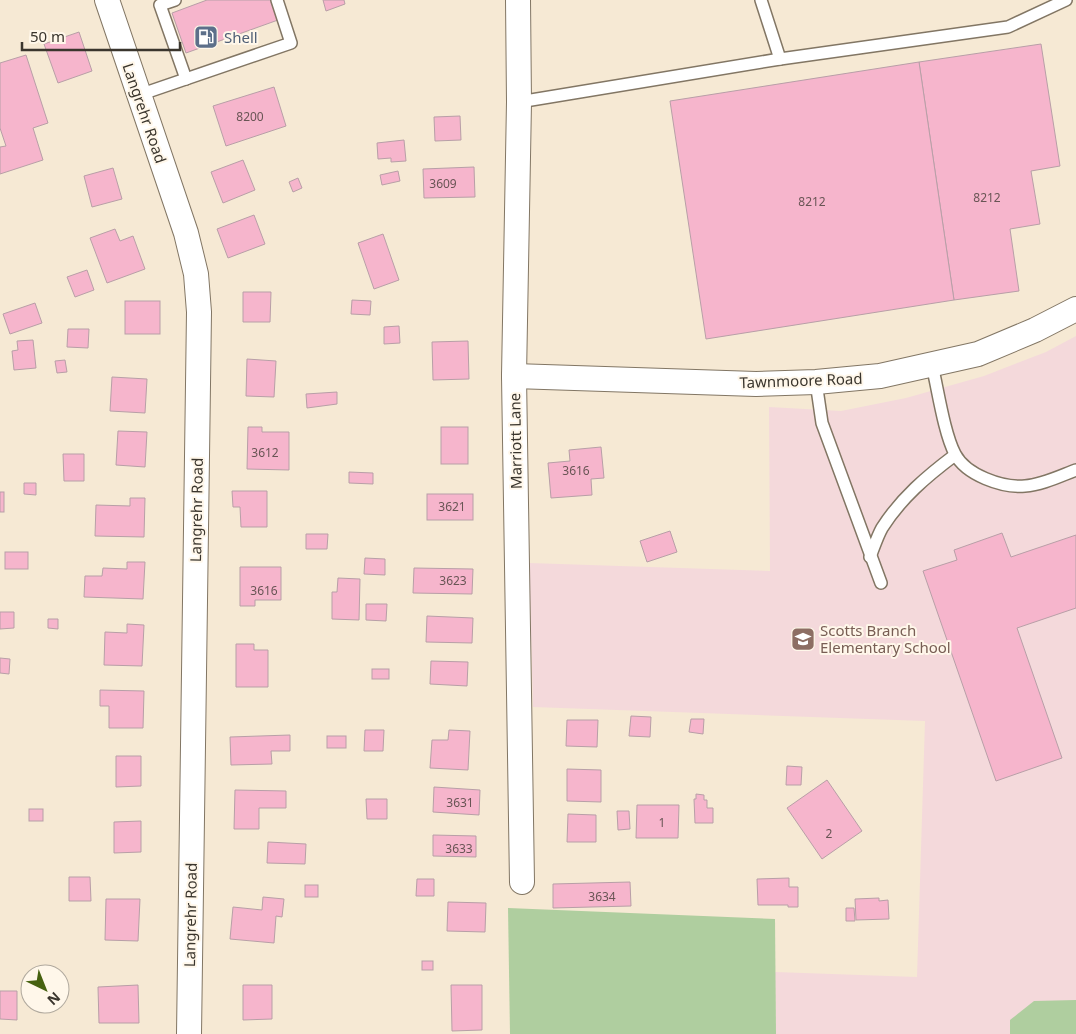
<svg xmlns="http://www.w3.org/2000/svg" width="1076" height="1034" font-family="'Noto Sans',sans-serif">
	<rect width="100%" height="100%" fill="#f6e9d4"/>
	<path fill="#f4d9db" d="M1076,336V1034H776L775,972L917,977L925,721L533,707L529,563L770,571L769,407L841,411L906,398L984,376L1046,352Z"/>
	<g fill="#afce9f">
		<path d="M508,908L775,919L776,1034H510Z"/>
		<path d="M1076,1000V1034H1010V1020L1034,1001Z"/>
	</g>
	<g fill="#f6b5cc" stroke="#b89fa7">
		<path d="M207,0H271L278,20L186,53L172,13Z"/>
		<path d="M323,0H344L345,4L326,11Z"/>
		<path d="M79,32L92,71L58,83L44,44Z"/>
		<path d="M1041,44L1060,166L1031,171L1040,224L1010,229L1019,291L954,300L919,62Z"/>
		<path d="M26,55L48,123L33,128L43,160L0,174V147L6,146L0,128V63Z"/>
		<path d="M919,62L954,300L706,339L670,101Z"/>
		<path d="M274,87L286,126L226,146L213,106Z"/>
		<path d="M460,116L461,140L435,141L434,117Z"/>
		<path d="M404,140L406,161L391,162V158L378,159L377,143Z"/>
		<path d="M243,160L255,190L223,203L211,172Z"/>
		<path d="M474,167L475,197L424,198L423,169Z"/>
		<path d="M113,168L122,199L92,207L84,176Z"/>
		<path d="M398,171L400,181L382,185L380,175Z"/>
		<path d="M298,178L302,188L293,192L289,182Z"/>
		<path d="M254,215L265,244L228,258L217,229Z"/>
		<path d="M115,229L120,241L133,236L145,269L107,283L90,238Z"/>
		<path d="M383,234L399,280L374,289L358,243Z"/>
		<path d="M87,270L94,290L75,297L67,277Z"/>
		<path d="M243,292H271L270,322H243Z"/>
		<path d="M352,300L371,301L370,315L351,314Z"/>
		<rect x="125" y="301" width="35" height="33"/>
		<path d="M35,303L42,323L10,334L3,314Z"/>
		<path d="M399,326L400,343L384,344V327Z"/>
		<path d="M68,329H89L88,348L67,347Z"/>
		<path d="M33,340L36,368L14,370L12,351L18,350L17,341Z"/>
		<path d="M468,341L469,379L433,380L432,342Z"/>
		<path d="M247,359L276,361L274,397L246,396Z"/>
		<path d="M65,360L67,372L57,373L55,361Z"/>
		<path d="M112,377L147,379L145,413L110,411Z"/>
		<path d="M337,392V404L307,408L306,394Z"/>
		<path d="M248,427H262V432H289V470L247,469Z"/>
		<rect x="441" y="427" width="27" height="37"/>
		<path d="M118,431L147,432L145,467L116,465Z"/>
		<path d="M601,447L604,478L591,479L592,495L551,498L548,463L570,461L569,450Z"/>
		<path d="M63,454H84V481H64Z"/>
		<path d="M349,472L373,473V484L349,483Z"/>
		<path d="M24,483H36V495L24,494Z"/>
		<path d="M232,491H267V527H241L240,507H233Z"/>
		<rect x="0" y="492" width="4" height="20"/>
		<rect x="427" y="494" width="46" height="26"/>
		<path d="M130,498H145L144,537L95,536L96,505L130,506Z"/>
		<path d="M670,531L677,552L647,562L640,541Z"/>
		<path d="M1002,533L1011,557L1076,535V608L1017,628L1062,758L996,781L923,571L957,560L954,550Z"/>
		<path d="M306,534H328L327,549H306Z"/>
		<rect x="5" y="552" width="23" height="17"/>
		<path d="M365,558L385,559V575L364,574Z"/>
		<path d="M127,562H145L143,599L84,597L85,576H102L103,568L127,569Z"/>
		<path d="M240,567H281V600H255V606H240Z"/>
		<path d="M414,568L473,569L472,594L413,593Z"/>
		<path d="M338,578L360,579L359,620L332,619V592H337Z"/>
		<path d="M366,604H387L386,621L366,620Z"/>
		<path d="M0,612H14V628L0,629Z"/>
		<path d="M427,616L473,618L472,643L426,642Z"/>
		<path d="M48,619H58V629L48,628Z"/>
		<path d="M127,624L144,625L142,666L104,665L105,632L127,633Z"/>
		<path d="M236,644H254V650H268V687H236Z"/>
		<path d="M0,658L10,659L9,674L0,673Z"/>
		<path d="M431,661L468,662L467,686L430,684Z"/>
		<rect x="372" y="669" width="17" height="10"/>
		<path d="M100,690L144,691L143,728H109V706H100Z"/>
		<path d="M631,716L651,717L650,737L629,736Z"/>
		<path d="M691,719H704L703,734L689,732Z"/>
		<path d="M567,720H598L597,747L566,746Z"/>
		<path d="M365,730H384L383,751H364Z"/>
		<path d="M449,730L470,731L468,770L430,768L432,740H448Z"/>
		<path d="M290,735V751H271L272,764L231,765L230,737Z"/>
		<rect x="327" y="736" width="19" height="12"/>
		<path d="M116,756H141V786L116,787Z"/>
		<path d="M787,766L802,767L801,785H786Z"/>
		<path d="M567,769L601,770V802L567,801Z"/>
		<path d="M827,780L862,831L822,859L787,808Z"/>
		<path d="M434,787L480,790L479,815L433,812Z"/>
		<path d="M235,790L286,791V808H259V829H234Z"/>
		<path d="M696,794L704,795V800H707V808H713V823H695L694,799H696Z"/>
		<path d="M366,799H387V819H367Z"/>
		<path d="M637,805H679L678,838H636Z"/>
		<rect x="29" y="809" width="14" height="12"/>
		<path d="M617,811H629L630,829L618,830Z"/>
		<path d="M568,814L596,815V842H567Z"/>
		<path d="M141,821V852L114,853V822Z"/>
		<path d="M433,835L476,836V857L433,856Z"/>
		<path d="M268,842L306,844L305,864L267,863Z"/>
		<path d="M69,877H90L91,901H69Z"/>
		<path d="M789,878V887H798V907H788V905H758L757,879Z"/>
		<path d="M417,879H434V896H416Z"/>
		<path d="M630,882L631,906L553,908V884Z"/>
		<rect x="305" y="885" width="13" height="12"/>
		<path d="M263,897L284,899L282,917L276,916L274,943L230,939L233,907L262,910Z"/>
		<path d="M879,898V901L888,900L889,919L856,920L855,899Z"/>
		<path d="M106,899H140L138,941L105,940Z"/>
		<path d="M448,902L486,903L485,932L447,931Z"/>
		<path d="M846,908H854L855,921H846Z"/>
		<rect x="422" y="961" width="11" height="9"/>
		<path d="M138,985L139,1023H99L98,987Z"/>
		<path d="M243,985H272V1019L243,1020Z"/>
		<path d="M451,985H482V1030L452,1031Z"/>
		<path d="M0,991H17V1020L0,1019Z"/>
	</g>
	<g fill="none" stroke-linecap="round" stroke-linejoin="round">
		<g stroke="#827664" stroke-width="14">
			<g id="service">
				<path d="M175,0L160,5L186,79"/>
				<path d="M761,0L780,59"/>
				<path d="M139,95L291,43L277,0"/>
				<path d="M519,102L780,59L1008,27L1066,0"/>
				<path d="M932,365C938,390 944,433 955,454C966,475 1002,488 1025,486C1042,485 1060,476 1076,470"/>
				<path d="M816,382L822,423L881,583"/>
				<path d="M870,557C874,547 877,537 882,528C901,498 927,476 955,455"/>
			</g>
		</g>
		<g stroke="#827664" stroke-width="26">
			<g id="minor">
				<path d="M107,0L186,233L196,274L199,312L189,1034"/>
				<path d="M518,0L519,102L514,376L522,882"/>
				<path d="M514,376L756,384L816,382L880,376L978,354L1035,330L1076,309"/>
			</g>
		</g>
		<use href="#service" stroke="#fff" stroke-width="11"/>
		<use href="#minor" stroke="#fff" stroke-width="24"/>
	</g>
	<defs>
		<g id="fuel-square" transform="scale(1.25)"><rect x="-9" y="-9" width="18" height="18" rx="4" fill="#5c6f8a" stroke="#fff7ea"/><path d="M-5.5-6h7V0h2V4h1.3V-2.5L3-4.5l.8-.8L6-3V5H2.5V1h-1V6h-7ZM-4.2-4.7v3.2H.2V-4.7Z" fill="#fff"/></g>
		<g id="school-square" transform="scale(1.25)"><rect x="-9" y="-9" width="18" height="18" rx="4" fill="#8d6e63" stroke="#fff7ea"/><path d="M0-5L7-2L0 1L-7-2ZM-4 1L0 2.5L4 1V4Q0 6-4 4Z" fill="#fff"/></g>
	</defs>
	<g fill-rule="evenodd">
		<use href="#fuel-square" x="206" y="37"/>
		<use href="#school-square" x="803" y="639"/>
	</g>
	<g text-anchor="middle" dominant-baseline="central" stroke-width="4" stroke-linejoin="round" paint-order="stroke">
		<g font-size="12" fill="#695555">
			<text x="250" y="116">8200</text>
			<text x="443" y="183">3609</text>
			<text x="987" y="197">8212</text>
			<text x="812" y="201">8212</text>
			<text x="265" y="452">3612</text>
			<text x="576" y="470">3616</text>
			<text x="452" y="506">3621</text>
			<text x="453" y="580">3623</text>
			<text x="264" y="590">3616</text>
			<text x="460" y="802">3631</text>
			<text x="662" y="822">1</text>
			<text x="829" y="833">2</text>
			<text x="459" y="848">3633</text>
			<text x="602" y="896">3634</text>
		</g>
		<g font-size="15" fill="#4e5e75" stroke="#fff7ea" text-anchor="start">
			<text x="224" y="37">Shell</text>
		</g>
		<g font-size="15" fill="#3a352d" stroke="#fff7ea">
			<text transform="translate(145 113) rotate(71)">Langrehr Road</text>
			<text transform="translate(801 380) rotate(-2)">Tawnmoore Road</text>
			<text transform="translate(515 441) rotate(-91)">Marriott Lane</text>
			<text transform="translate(196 510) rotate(-89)">Langrehr Road</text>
			<text transform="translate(190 915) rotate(-89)">Langrehr Road</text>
		</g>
		<g font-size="15" fill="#785e54" stroke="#fff7ea" text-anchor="start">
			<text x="820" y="630">Scotts Branch<tspan x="820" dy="17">Elementary School</tspan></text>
		</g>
	</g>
	<g transform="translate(45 989) rotate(137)"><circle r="24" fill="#fff7ea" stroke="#b0a99e"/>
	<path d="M0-4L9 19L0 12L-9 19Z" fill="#466110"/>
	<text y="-8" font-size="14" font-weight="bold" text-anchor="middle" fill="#3a352d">N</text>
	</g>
	<path d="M22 42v8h158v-8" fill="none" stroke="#3a352d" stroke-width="2.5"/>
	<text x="30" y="42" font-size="15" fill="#3a352d" stroke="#fff7ea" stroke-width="4" paint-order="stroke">50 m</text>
</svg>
